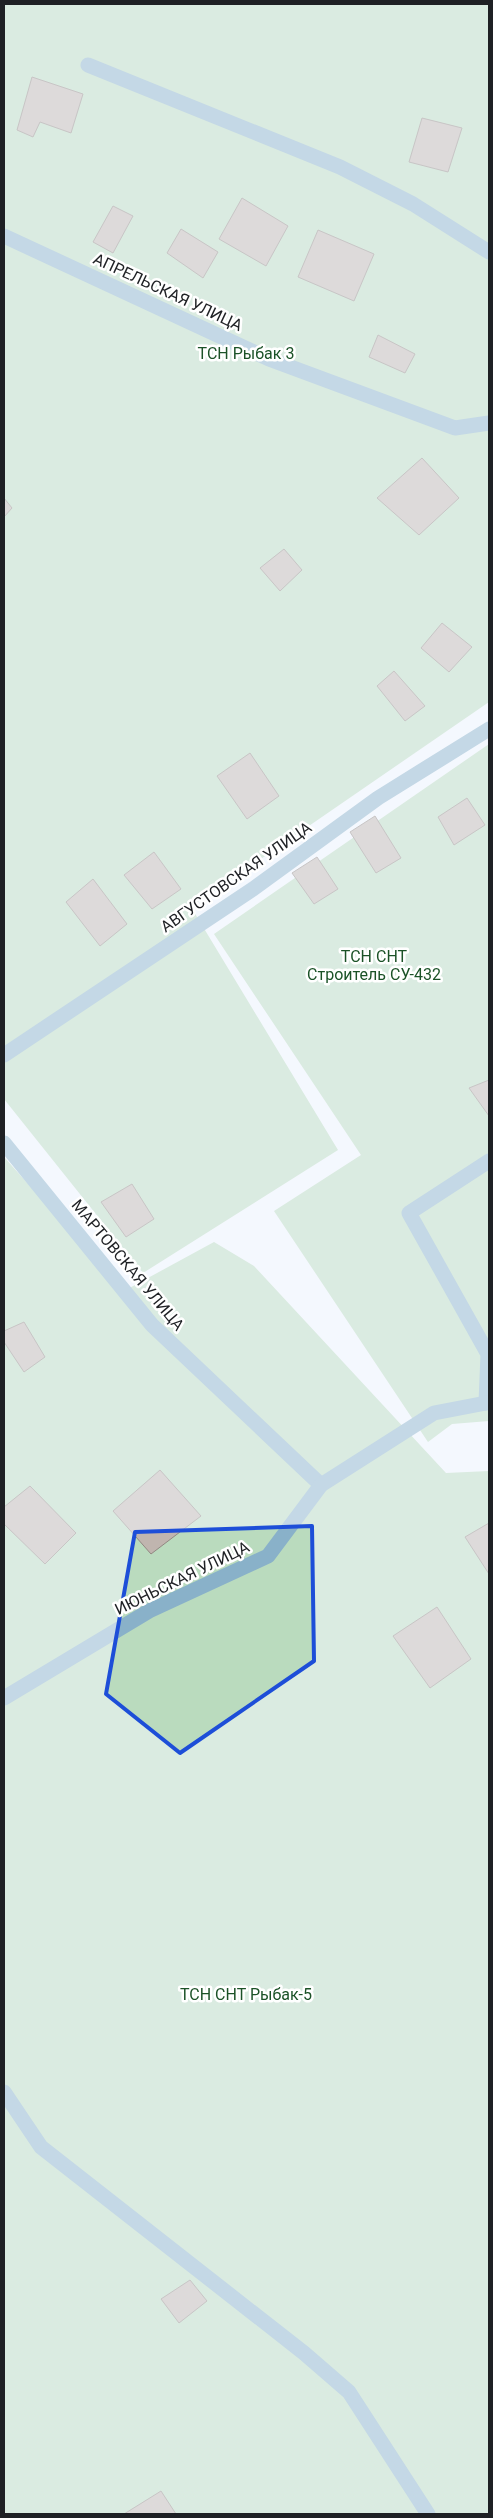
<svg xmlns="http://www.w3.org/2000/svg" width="493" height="2518" font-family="Roboto,sans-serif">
	<rect width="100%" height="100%" fill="#f4f8fe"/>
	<g fill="#badbbe">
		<path d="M4,4H489V702L191,907L338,1150L143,1273L4,1099Z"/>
		<path d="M489,744V1421L452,1424L428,1442L274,1211L361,1155L214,934Z"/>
		<path d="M4,1157L124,1291L214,1242L254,1266L446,1473L489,1471V2514H4Z"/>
	</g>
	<g fill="#c0b5af" stroke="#928882">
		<path d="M32,77L83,94L71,133L40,122L33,137L17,130Z"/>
		<path d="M422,118L462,128L448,172L409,162Z"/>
		<path d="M242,198L288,226L266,266L219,239Z"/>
		<path d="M113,206L133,216L113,253L93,242Z"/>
		<path d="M181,229L218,252L203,278L167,253Z"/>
		<path d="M318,230L374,254L354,301L298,277Z"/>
		<path d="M378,335L415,354L405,373L369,357Z"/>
		<path d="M422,458L459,498L419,535L377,498Z"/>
		<path d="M4,498L12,508L4,517Z"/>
		<path d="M284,549L302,570L280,591L260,568Z"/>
		<path d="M442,623L472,647L449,672L421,648Z"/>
		<path d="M394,671L425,706L405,721L377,686Z"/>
		<path d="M250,753L279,796L247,819L217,776Z"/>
		<path d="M467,798L485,825L454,845L438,817Z"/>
		<path d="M375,816L401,858L376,873L350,832Z"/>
		<path d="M154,852L181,889L152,909L124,875Z"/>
		<path d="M317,857L338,889L314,904L292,873Z"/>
		<path d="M93,879L127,924L100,946L66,902Z"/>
		<path d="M489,1080V1116L469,1088Z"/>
		<path d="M132,1184L154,1219L126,1237L101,1202Z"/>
		<path d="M24,1322L45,1357L24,1372L4,1342V1331Z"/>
		<path d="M160,1470L201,1516L151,1554L113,1511Z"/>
		<path d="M30,1486L76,1533L45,1564L4,1524V1507Z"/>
		<path d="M489,1523V1574L465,1537Z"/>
		<path d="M437,1607L471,1659L430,1688L393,1636Z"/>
		<path d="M190,2280L207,2301L179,2323L161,2299Z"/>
		<path d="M161,2491L176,2514H124Z"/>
	</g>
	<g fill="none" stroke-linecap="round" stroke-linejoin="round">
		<g stroke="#89b1c9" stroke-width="15">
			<path d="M88,65L340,167L413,204L489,252"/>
			<path d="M4,236L269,359L455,428L489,423"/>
			<path d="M4,1055L253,889L378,798L489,729"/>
			<path d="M4,1143L152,1325L321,1485"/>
			<path d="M486,1403L488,1354L409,1213L489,1161"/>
			<path d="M4,1698L149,1611L268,1556L321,1485L434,1413L486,1403"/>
			<path d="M4,2092L41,2147L304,2353L349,2392L428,2514"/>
		</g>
	</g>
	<path d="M0 0H493V2518H0ZM312,1526L314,1661L180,1753L106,1694L135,1532Z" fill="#f4f8fe" fill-opacity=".55" fill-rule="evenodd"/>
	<path fill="none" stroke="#1d4ed8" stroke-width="4" stroke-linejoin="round" d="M312,1526L314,1661L180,1753L106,1694L135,1532Z"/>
	<g text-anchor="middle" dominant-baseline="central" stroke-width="5" stroke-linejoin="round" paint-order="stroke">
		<g font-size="16" fill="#1e2024" stroke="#fff">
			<text transform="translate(168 292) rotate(25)">АПРЕЛЬСКАЯ УЛИЦА</text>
			<text transform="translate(236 877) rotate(-35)">АВГУСТОВСКАЯ УЛИЦА</text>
			<text transform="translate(128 1265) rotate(50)">МАРТОВСКАЯ УЛИЦА</text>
			<text transform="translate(182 1578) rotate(-26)">ИЮНЬСКАЯ УЛИЦА</text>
		</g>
		<g font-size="16" fill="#1b5227" stroke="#fff">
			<text x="246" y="353">ТСН Рыбак 3</text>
			<text x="374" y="956">ТСН СНТ<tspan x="374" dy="18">Строитель СУ-432</tspan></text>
			<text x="246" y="1994">ТСН СНТ Рыбак-5</text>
		</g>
	</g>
	<rect width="493" height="2518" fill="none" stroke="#1e2024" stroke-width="10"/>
</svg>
